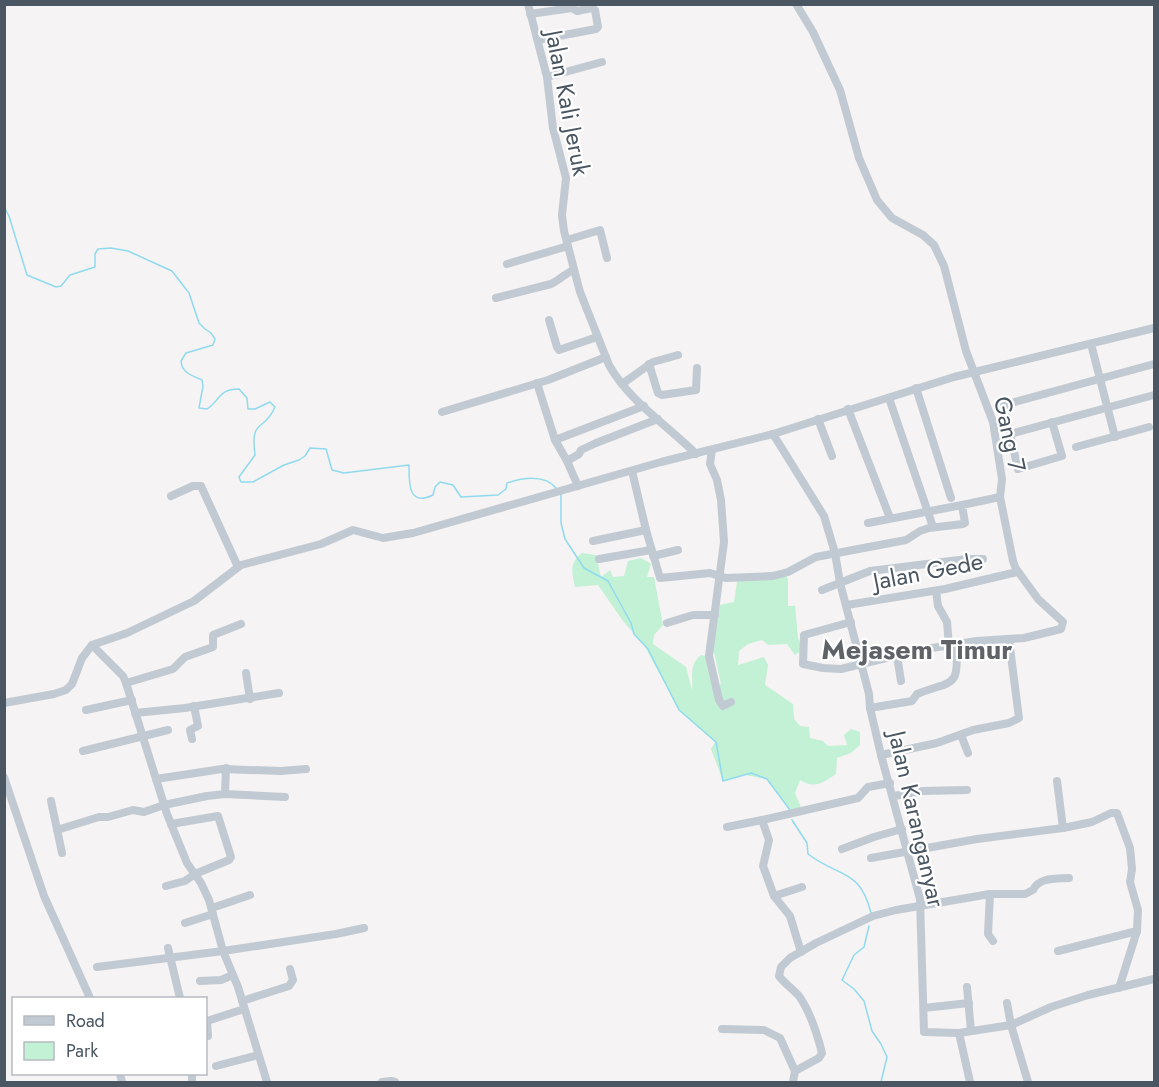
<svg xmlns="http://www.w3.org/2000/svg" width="1159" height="1087" font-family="Jost,sans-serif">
	<rect width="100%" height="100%" fill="#f5f3f3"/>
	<path fill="#c3f1d5" d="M582,553L596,555L601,577L610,570L613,577L624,576L628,561L641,558L651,564L647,577H654L663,625L654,635L653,644L686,667L692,690C693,676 689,664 701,655L712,657L715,688L721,684L713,647L706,648L708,634L719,605L734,602L738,576L785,570L788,580V606H795L798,638L803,650L795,655L787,644L768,645L762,640L748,644L739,651L738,665L764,657L768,665L765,685L793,704L794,719L800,726L809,727L810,738L823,741L828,746L847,745L844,735L851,729L860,732V745L851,753L837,758L836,774C823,783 814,789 800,780L795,793L802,810L793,812L767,779L745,775L723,781L711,749L715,742L679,710L644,645L623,621L598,585L575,587C572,574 569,562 582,553Z"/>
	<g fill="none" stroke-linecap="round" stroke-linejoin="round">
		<g stroke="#90daee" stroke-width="1.5">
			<path d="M4,207L9,216L27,275L56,287L61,286L70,275L95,267V254L98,249L111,248L128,251L172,271L189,293L199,323L205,329L211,333L215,339L213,345L186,353L181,361C182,373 191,375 202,380L203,386L199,408L207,409C220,401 218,389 239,389L247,398L248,409H255L270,402L275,407C264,433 250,417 255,455L239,477L241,482H253L284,465L299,460L305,456L310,448L326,449L332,470L344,473L409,465C409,483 408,507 433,495L435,487L440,482L453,485L461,497L498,495L506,489L507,483C522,478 545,474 556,488"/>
			<path d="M561,494V523L565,539L584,568L608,581L631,623L634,634L648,649L679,710L716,742L723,781L751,773L767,779L790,810"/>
			<path d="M792,820L807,843L808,854C839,878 860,868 871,913"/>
			<path d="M869,926L864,947L854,955L842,980L854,989L864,1001L872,1031L881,1044L887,1057L881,1082"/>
		</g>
		<g stroke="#c1cad2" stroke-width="8">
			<path d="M528,4L547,77L553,128L566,178L562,215L564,231L580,292L609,365C629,401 667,425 696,454"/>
			<path d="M796,4L813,32L840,90L859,158L877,200L892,218L923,235L934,245L944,266L966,351L993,422L1002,479L1000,497L1013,561L1017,572L945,589L847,605"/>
			<path d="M530,14L572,8L577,11L592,8L595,10L598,27L596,29L538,40"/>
			<path d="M547,77L602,62"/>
			<path d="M567,240L600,230L607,258"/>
			<path d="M507,264L568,246"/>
			<path d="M496,298L551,284C558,281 565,274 573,270"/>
			<path d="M549,320L557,347L559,350L597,337"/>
			<path d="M1091,344L1115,437"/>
			<path d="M649,364L658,393L662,395L696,390L697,368"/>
			<path d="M1154,364L1004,405L1010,434L1154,395"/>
			<path d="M537,383L555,440L567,461L578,486"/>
			<path d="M622,384L653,362L678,355"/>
			<path d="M916,388L951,498"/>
			<path d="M889,398L933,527"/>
			<path d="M848,409L890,518"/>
			<path d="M442,412L548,380L606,357"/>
			<path d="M818,419L832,456"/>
			<path d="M773,434L824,516L835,553L840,583L869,694L870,708L881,755L920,899L924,1032L959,1033L1011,1025L1051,1007L1088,995L1154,979"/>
			<path d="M1010,434L1018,469L1062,456L1052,422"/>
			<path d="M555,440L644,406"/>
			<path d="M1076,447L1149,427"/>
			<path d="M712,450L710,464L717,480L721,500L724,542L709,656L719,700L723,706L731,702"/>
			<path d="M567,461L579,454L581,450L596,443L658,419"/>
			<path d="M632,471L646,530L660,578L710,573L726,578L773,576L788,572L816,557L906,540L920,531L929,528L963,524L965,523L962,505L1000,497"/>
			<path d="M171,496L193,486H201L238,567"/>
			<path d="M868,523L962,505"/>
			<path d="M593,541L646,530"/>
			<path d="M653,556L678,550"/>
			<path d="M599,559L651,550"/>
			<path d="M822,590L870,571L967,559H983"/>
			<path d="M936,591L938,606L947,622L949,646"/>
			<path d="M851,622L804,635L803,664L823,668L841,669L919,650L977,641L1024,638L1061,629L1063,622L1038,599L1017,570"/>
			<path d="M667,623L693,615H715"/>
			<path d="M92,645L123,676L126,683L167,814L187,863L201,883L209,900L223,951L238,987L267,1082"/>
			<path d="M897,656L901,681"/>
			<path d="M246,673L250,699"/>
			<path d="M126,683L173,669L185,657L213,647V635L241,624"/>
			<path d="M4,703L54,694L66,690L72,684L82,658L92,645L127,633L194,601L241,565L321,544L353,530L383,538L413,533L661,462L773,434L954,377L1154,328"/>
			<path d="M870,708L912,701L917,694C951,680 960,690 956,645"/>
			<path d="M86,710L132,700"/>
			<path d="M135,713L185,708L279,693"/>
			<path d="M961,735L968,753"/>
			<path d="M192,739L190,730L198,726L194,706"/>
			<path d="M83,751L168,730"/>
			<path d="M881,755L937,743L973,730L1009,723L1019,718L1009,640"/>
			<path d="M4,777L44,896L90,998"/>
			<path d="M156,779L222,769L281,771L306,769"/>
			<path d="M1057,781L1063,828"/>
			<path d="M225,794L226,768"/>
			<path d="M894,796L923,791L967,790"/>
			<path d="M51,801L62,853"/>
			<path d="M727,827L762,820"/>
			<path d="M57,830L99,817H108L133,810L144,812L164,805L207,796L225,794L285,797"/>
			<path d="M842,849L874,837L902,829"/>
			<path d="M871,858L977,839L1063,828L1092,822L1111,813H1117L1130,848L1132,869L1130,882L1138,910L1137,931L1119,988"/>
			<path d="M166,886L185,881L195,874L229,860L231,857L218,816L171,824"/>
			<path d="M990,894L988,934L993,941"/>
			<path d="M774,896L802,887"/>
			<path d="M212,908L250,895"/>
			<path d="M185,923L213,914"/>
			<path d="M168,948L180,998"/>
			<path d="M1058,951L1137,931"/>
			<path d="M801,952L790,916L774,896L763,866L769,840L762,820L858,798L868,787L890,783"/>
			<path d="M97,967L223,951L336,934L364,928"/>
			<path d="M200,981L221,980L233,975"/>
			<path d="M967,987L971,1031"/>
			<path d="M242,1001L289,986L293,980L290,969"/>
			<path d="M1007,1003L1011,1025L1028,1082"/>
			<path d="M924,1008L969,1003"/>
			<path d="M722,1029L764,1030L780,1038L795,1071"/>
			<path d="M959,1033L970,1082"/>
			<path d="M208,1036L207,1021L244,1009"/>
			<path d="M216,1066L258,1055"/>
			<path d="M120,1074L122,1082"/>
			<path d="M192,1074V1082"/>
			<path d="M382,1082L391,1081L395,1082"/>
			<path d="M793,1082L795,1071L819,1058L822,1053C817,1033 811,1013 799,996C793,989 785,984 779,976L781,967L790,958L816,943L873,916L896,910L990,894H1025L1033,890C1039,877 1056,879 1069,878"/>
		</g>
	</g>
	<g text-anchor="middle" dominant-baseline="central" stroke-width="4.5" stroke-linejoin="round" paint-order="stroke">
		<g font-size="24" fill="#4a5661" stroke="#fff">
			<text transform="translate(568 103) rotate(79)">Jalan Kali Jeruk</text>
			<text transform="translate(1010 434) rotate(78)">Gang 7</text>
			<text transform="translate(928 571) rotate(-11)">Jalan Gede</text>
			<text transform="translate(917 819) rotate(77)">Jalan Karanganyar</text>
		</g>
		<g font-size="27" font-weight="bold" fill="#5f6368" stroke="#fff">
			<text x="917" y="649">Mejasem Timur</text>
		</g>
	</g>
	<rect width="1159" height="1087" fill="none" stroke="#4a5661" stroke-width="12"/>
	<rect x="12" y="997" width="195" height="78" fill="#ffffff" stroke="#b7bbc0" stroke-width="1.5"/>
	<rect x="24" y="1016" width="30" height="9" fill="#c1cad2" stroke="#b7bbc0" stroke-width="1.5"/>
	<text x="66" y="1027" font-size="18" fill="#4a5661">Road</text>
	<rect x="24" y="1042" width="30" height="18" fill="#c3f1d5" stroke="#b7bbc0" stroke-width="1.5"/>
	<text x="66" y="1057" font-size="18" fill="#4a5661">Park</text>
</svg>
